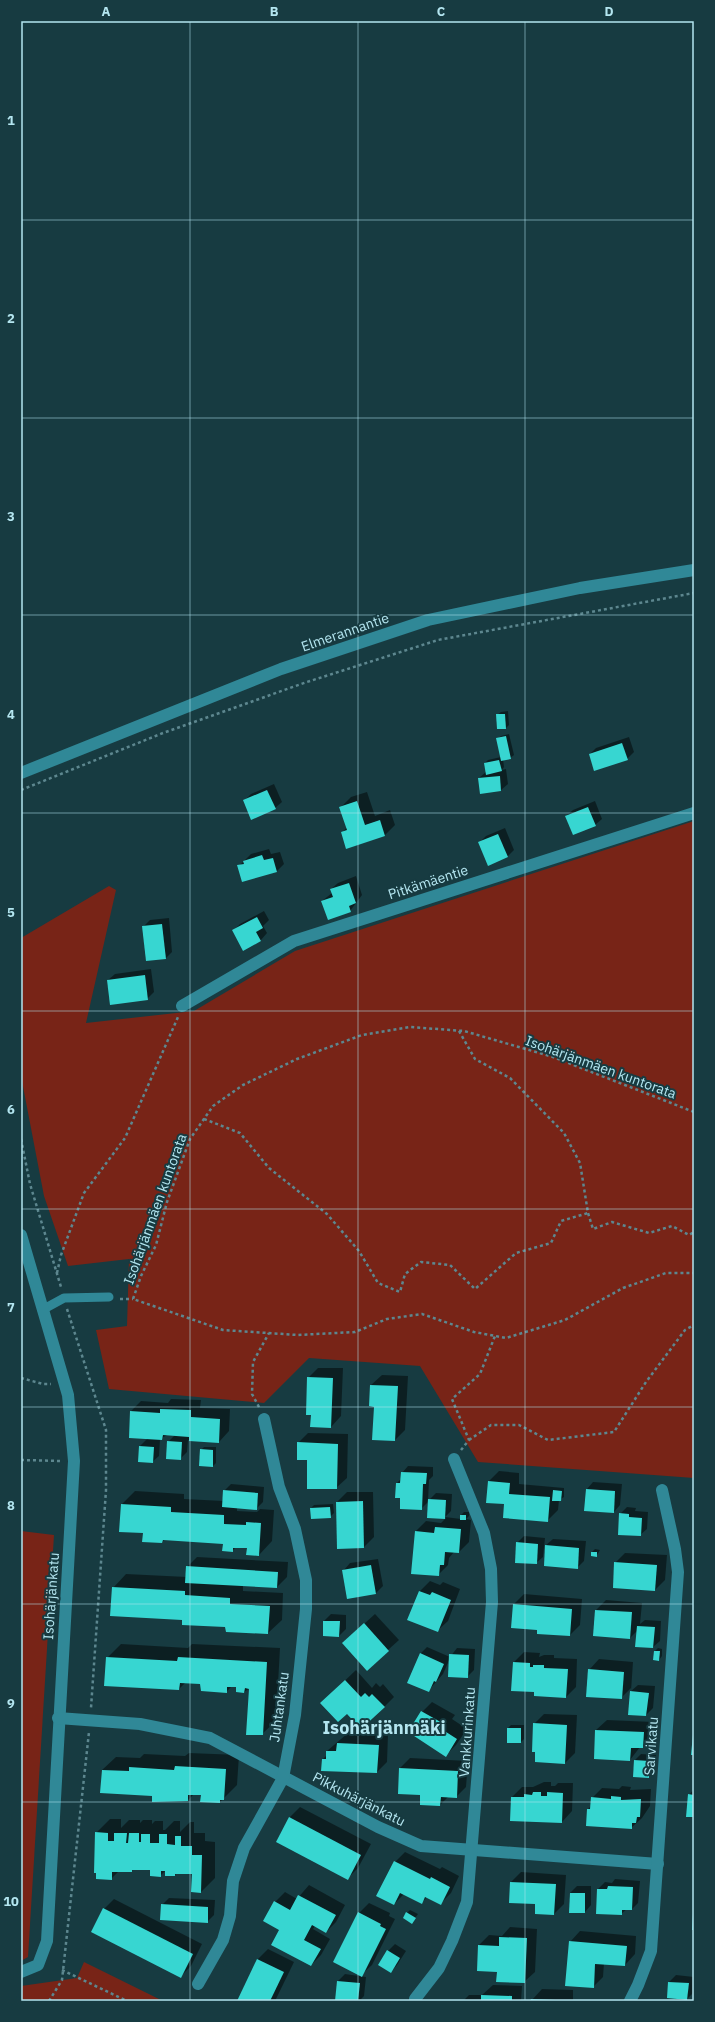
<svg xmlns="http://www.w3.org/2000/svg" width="715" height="2022" font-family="'IBM Plex Sans',sans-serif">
	<rect width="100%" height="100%" fill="#173b41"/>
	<g fill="#782417">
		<path d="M694,821V1478L478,1462L420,1366L309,1358L264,1403L109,1389L96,1330L127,1326L129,1259L68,1266L44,1196L21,1076V938L109,886L116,890L86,1023L194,1011L295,951Z"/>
		<path d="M21,1531L54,1535L28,1957L21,1961Z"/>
		<path d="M84,1962L163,2001H21V1986L77,1978Z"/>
	</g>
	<g fill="#0007">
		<path d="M508,711L509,725L506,728L497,715L501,712Z"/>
		<path d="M509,734L514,755L510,758L503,759L504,767L502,770L506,769L508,784L501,790L479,778L487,771L485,763L488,760L501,757L498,739L501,736Z"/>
		<path d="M629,737L634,752L627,759L590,754L596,748Z"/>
		<path d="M274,784L282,802L275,808L244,801L251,794Z"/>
		<path d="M367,792L375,816L390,810L395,825L385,835L342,833L347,827L340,808L351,797Z"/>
		<path d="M595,801L602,819L595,825L566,816L573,810Z"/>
		<path d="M505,828L514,850L507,857L479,843L486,836Z"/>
		<path d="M269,849L271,854L280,852L284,864L277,871L243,880L239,866L251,854Z"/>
		<path d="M356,876L362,895L350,911L322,901L332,893L331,889L338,883Z"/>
		<path d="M264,911L269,920L263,926L267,933L261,940L244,949L233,931L240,924Z"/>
		<path d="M169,918L172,952L165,959L143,927L150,920Z"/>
		<path d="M151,969L154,992L147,999L108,980L115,974Z"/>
		<path d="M318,1368H343L341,1416L331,1427L312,1414L308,1378Z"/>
		<path d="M382,1375L408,1376L405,1430L395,1440L373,1439L375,1406L371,1385Z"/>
		<path d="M171,1399L201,1400L200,1408L230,1409L229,1431L219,1442L188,1440L187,1452L180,1459L168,1442L175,1435H167L160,1439L159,1456L152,1462L139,1461L140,1446L148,1438L131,1411L141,1401L168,1403Z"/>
		<path d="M308,1433L348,1434L347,1478L336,1488L308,1459L298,1443Z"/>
		<path d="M204,1447H216V1463L213,1466L201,1450Z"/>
		<path d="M408,1466L433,1467V1476L429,1480L428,1501L436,1493L452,1494L451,1511L445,1517L461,1519V1515L464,1512H469V1516L466,1519L471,1520L469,1542L459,1552H454L449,1558L448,1565L438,1575L415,1532L426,1521L441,1523L446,1518L428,1517L429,1501L421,1509L401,1497L397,1483L401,1479L402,1473Z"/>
		<path d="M499,1471L519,1473V1484L564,1488V1497L559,1500L558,1510L548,1520L505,1503L489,1481Z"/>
		<path d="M593,1482L622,1484L620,1505L614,1512L587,1489Z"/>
		<path d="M231,1484L264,1487L263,1502L256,1509L237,1507V1511L257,1512L260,1509L274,1510L272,1541L259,1555L248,1547H236L232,1551L224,1543L165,1539L162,1542L144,1532L122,1504L135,1491L184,1494V1499L224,1501V1491Z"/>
		<path d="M347,1492H373L374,1537L364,1547L337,1502Z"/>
		<path d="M333,1504L334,1513L330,1517L311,1508L314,1505Z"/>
		<path d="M627,1507L636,1508L635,1511L648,1512L647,1529L640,1535L620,1514Z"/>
		<path d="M524,1536L545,1538L543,1557L536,1563L517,1543Z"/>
		<path d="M553,1539L586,1541L584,1561L577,1568L546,1545Z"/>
		<path d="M595,1549L600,1550L597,1555L592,1552Z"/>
		<path d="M625,1553L667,1555L665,1580L655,1590L615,1563Z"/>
		<path d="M197,1557L288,1562L287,1577L277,1587L243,1585V1591L283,1593L282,1620L268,1633L183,1619L113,1588L126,1574L187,1577V1567Z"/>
		<path d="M378,1559L383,1586L376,1593L348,1598L344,1570L350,1563Z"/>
		<path d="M430,1581L440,1585L443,1582L460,1589L448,1621L437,1631L409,1620L420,1591Z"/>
		<path d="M524,1594L582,1599L580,1625L570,1635L514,1604Z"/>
		<path d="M606,1600L642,1603L640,1624L645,1620L661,1621L660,1641L653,1647L638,1630L630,1638L594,1635L596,1610Z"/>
		<path d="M331,1614L346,1615V1629L339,1636L324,1621Z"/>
		<path d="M375,1614L399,1640L367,1669L354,1633Z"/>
		<path d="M121,1644L188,1648L192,1644L280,1648L276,1721L262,1734L250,1688L244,1692L237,1686H232L226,1692L200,1683L186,1682L179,1689L107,1658Z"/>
		<path d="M427,1647L450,1657L457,1648L475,1649L474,1670L467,1677L450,1658L443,1674L428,1691L420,1654Z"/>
		<path d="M658,1648L662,1649V1656L659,1660L655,1651Z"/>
		<path d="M524,1652L540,1653L539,1657L544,1655H554V1658L577,1659L576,1687L566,1697L514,1662Z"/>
		<path d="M599,1659L633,1662L631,1691L638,1685L655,1686L653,1708L646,1715L629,1714L631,1688L621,1698L589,1670Z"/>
		<path d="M356,1670L372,1688L376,1683L380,1687L383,1684L394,1697L384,1707L332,1693Z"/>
		<path d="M432,1702L455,1715L452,1719L467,1729L456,1745L446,1755L422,1712Z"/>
		<path d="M544,1714L577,1715L575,1753L565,1763L537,1751L534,1724Z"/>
		<path d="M607,1720L654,1722L653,1737L643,1747H640L630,1760L596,1730Z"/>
		<path d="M511,1725H524V1739L521,1742L508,1728Z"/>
		<path d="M348,1733L388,1735L387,1762L377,1772L322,1770L323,1759L327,1755V1751Z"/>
		<path d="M189,1753L239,1755L237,1785L220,1802L202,1794H194L188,1800L153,1801V1795L102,1770L116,1757L140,1758L144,1754L185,1756Z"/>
		<path d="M641,1754L656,1755L655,1770L649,1777L634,1761Z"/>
		<path d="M410,1758L468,1761L466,1787L456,1797H448L440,1805L421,1794L399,1793L400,1768Z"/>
		<path d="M544,1782H551V1786H555L558,1783H573L572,1811L562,1822L512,1797L522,1787H533Z"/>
		<path d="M622,1786L631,1787L630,1790L651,1789L650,1806L642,1818L631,1828L588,1809L591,1806L592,1798L602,1788L619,1789Z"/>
		<path d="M694,1789V1816L689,1795Z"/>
		<path d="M300,1807L371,1844L358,1868L348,1878L290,1817Z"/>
		<path d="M110,1819H121V1828L129,1820H140V1823L143,1820H152V1824L155,1821H163V1830H165L174,1821H180V1832L190,1822H194V1833H205V1841L215,1842V1878L201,1892L192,1891L193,1873H177L175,1875L166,1870L160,1876L151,1869H134L131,1871H119L111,1879L96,1833Z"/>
		<path d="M405,1852L440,1869L442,1867L459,1876L451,1893L440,1904L427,1897L421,1903L404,1894L394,1904L395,1862Z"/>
		<path d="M521,1872L566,1875L564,1904L554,1914L536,1903L511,1882Z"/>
		<path d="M615,1879L640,1881L638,1903L632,1909H627L621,1914L598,1889L605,1882L612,1883Z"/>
		<path d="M309,1885L345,1905L336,1922L326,1932L315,1926L313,1929L330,1939L321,1955L311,1965L281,1930L275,1902L285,1892L297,1899Z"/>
		<path d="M577,1886H591V1905L585,1912H570V1893Z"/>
		<path d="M169,1898L215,1900L214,1915L207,1922L162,1905Z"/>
		<path d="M114,1899L202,1944L191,1966L181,1976L104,1909Z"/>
		<path d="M369,1903L390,1913L389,1916L395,1919L372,1965L361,1975L359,1913Z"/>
		<path d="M410,1910L418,1914L412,1922L407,1913Z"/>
		<path d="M510,1927L537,1929L535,1972L524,1982L498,1971L479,1945L489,1935L502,1936Z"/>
		<path d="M580,1931L636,1936L635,1954L625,1965L604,1963L603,1977L593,1987L570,1942Z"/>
		<path d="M395,1944L406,1951L397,1965L391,1972L379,1965L388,1951Z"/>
		<path d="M268,1949L294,1962L275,2001H238L258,1959Z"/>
		<path d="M345,1974L366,1977L364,1996L361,1999L394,2001H336L338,1981Z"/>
		<path d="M676,1975L694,1977V1992L687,1999H694V2001H673L676,1998L669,1982Z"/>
		<path d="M493,1985L522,1986L521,2001H463L469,1995H482Z"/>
		<path d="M542,1989L573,1990V2001H531Z"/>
	</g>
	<g fill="#37d6d1">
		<path d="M496,714H505L506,729H497Z"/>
		<path d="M506,736L511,759L501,761L496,738Z"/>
		<path d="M622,743L628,760L594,771L589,754Z"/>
		<path d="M499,760L502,771L486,775L484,763Z"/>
		<path d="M500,776L501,791L480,794L478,778Z"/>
		<path d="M267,790L276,809L251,820L243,800Z"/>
		<path d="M357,801L365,825L380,820L385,836L346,849L341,832L347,830L339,807Z"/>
		<path d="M588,807L596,826L573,835L565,816Z"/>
		<path d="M498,834L508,857L488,866L478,842Z"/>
		<path d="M262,855L264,860L273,858L277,872L242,882L237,865L244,864L243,861Z"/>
		<path d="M349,883L356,903L349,906L351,912L328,920L321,901L333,897L330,889Z"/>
		<path d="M257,917L263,928L256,932L261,941L243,951L232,930Z"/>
		<path d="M162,924L166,959L146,961L142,926Z"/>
		<path d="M145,975L148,1000L110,1005L107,980Z"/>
		<path d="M307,1377L333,1378L331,1428L310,1427L311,1415H306Z"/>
		<path d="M370,1385L398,1386L395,1441L372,1440L374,1407L369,1406Z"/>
		<path d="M160,1409L191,1410V1417L220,1419L219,1443L189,1441V1437L163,1435L162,1440L129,1438L130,1411L160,1413Z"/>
		<path d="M167,1441L182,1442L181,1460L166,1459Z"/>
		<path d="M297,1442L338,1444L337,1489H307V1460H297Z"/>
		<path d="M139,1446L154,1447L153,1463L138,1462Z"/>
		<path d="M200,1449L213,1450V1467L199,1466Z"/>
		<path d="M401,1472L427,1473L426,1484H423L422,1510L400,1509V1498H395L396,1483H400Z"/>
		<path d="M488,1481L510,1483L509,1494L550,1497L548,1522L503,1518L504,1504L486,1503Z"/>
		<path d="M586,1489L615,1491L614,1513L584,1511Z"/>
		<path d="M223,1490L258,1493L257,1510L222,1507Z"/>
		<path d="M553,1490L562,1491L561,1501H552Z"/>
		<path d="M428,1499L446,1500L445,1519L427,1518Z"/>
		<path d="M363,1501L364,1548L337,1549L336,1502Z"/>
		<path d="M121,1504L171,1507V1512L224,1515V1524L246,1525V1522L261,1523L259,1556L246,1555L247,1548H233V1552L222,1551L223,1544L163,1540L162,1543L142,1542L143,1533L119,1532Z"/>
		<path d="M330,1507L331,1518L311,1519L310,1508Z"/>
		<path d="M619,1513L629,1514V1517L642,1518L641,1536L618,1535Z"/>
		<rect x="460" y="1515" width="6" height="5"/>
		<path d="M435,1527L461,1529L459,1553L445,1552L444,1565H440L439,1576L411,1574L415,1531L434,1533Z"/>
		<path d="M516,1542L538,1544L537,1564L515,1563Z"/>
		<path d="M545,1545L579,1548L578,1569L544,1566Z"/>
		<path d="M591,1552H597V1557L591,1556Z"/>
		<path d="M614,1562L657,1565L655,1591L613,1588Z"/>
		<path d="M371,1565L376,1594L347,1599L342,1570Z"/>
		<path d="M186,1566L278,1572L277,1588L185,1583Z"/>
		<path d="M112,1587L185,1591V1595L230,1598V1604L270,1606L268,1634L226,1632L225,1627L182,1625V1620L110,1616Z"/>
		<path d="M419,1591L430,1595L432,1592L451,1600L438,1632L407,1620Z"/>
		<path d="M513,1604L572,1609L570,1636L537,1634V1630L511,1628Z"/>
		<path d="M595,1610L632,1612L630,1639L593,1636Z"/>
		<path d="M323,1621H340L339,1637L323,1636Z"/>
		<path d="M364,1623L389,1651L367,1671L342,1643Z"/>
		<path d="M637,1626L655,1627L653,1648L635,1647Z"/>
		<path d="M654,1651H660L659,1661L653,1660Z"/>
		<path d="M420,1653L444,1664L436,1682L434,1681L429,1692L407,1683Z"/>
		<path d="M449,1654L469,1655L468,1678L448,1677Z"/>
		<path d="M106,1657L177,1661L178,1657L267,1662L263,1735H246L249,1689L245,1688L244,1693L236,1692V1687H227V1693L201,1691L200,1684L180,1683L179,1690L104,1686Z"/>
		<path d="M513,1662L530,1663V1667H533V1665H544V1668L568,1669L566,1698L534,1696V1692L511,1691Z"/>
		<path d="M588,1669L624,1672L622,1699L586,1697Z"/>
		<path d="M345,1680L361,1697L365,1693L369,1697L372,1694L385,1707L361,1729L347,1714L338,1722L320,1703Z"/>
		<path d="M630,1691L649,1693L646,1716L628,1715Z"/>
		<path d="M421,1711L446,1725L443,1730L457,1739L446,1757L408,1732Z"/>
		<path d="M533,1723L567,1725L565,1764L535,1762V1752H532Z"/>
		<rect x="507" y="1728" width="14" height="15"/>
		<path d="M595,1730L644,1732L643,1748H631L630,1761L594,1759Z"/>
		<path d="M693,1735H694V1755H691Z"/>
		<path d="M337,1743L379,1745L377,1773L321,1771L322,1759H326V1751H336Z"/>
		<path d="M634,1760L650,1761L649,1778L633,1777Z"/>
		<path d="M175,1766L226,1769L224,1800H220V1803L200,1802L201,1795H188V1801L152,1802V1796L100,1793L102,1770L129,1771V1767L174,1770Z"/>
		<path d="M399,1768L458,1771L457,1798L441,1797L440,1806L420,1805V1795L398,1794Z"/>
		<path d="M533,1792H541V1796H547V1792L563,1793L562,1823L510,1821L511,1797H524V1794L532,1795Z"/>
		<path d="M688,1794L694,1795V1817H686Z"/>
		<path d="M611,1796L621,1797V1800L641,1799L640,1817H637L636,1823H632V1829L586,1826L587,1809H590L591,1797L611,1799Z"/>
		<path d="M289,1817L361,1855L348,1880L276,1842Z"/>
		<path d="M95,1832L108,1833V1841H114V1833H127L126,1843H128L129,1833H139V1842H141V1834H150V1843H159V1834H167V1844L175,1845V1836H181V1846H192V1855H202L201,1893L191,1892L192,1874H175V1876H165V1871H161V1877L150,1876V1870H132V1872H112V1880L96,1879V1873H94Z"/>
		<path d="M394,1861L430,1879L431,1877L450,1887L441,1905L425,1897L422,1904L400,1893L394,1905L376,1896Z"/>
		<path d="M510,1882L556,1884L554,1915L535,1914V1904L509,1903Z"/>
		<path d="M608,1886L633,1887L632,1910H622V1915L596,1914L597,1889H607Z"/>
		<path d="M570,1893H585V1913H569Z"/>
		<path d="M298,1895L336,1915L326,1933L312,1925L304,1940L321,1949L311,1966L271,1945L279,1930L263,1921L274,1901L290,1910Z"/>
		<path d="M161,1904L208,1907V1923L160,1920Z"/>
		<path d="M103,1908L193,1954L181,1978L91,1932Z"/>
		<path d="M358,1912L381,1924L380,1926L386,1929L362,1977L333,1962Z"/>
		<path d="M406,1912L416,1918L412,1924L403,1918Z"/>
		<path d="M693,1914H694V1930H692Z"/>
		<path d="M499,1937L527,1938L525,1983L496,1982L497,1972L477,1971L478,1945L499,1946Z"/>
		<path d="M569,1941L627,1946L625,1966L595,1964L594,1988L565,1986Z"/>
		<path d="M387,1950L400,1958L391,1973L378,1965Z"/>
		<path d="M257,1959L284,1972L270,2001H237Z"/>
		<path d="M337,1981L360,1983L358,2001H335Z"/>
		<path d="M668,1982L689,1983L687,2000L667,1998Z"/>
		<path d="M481,1995L512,1996V2001H481Z"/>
		<path d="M531,1999L555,2000V2001H530Z"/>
	</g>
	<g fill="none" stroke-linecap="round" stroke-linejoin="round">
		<g stroke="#5d878f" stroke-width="2.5" stroke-dasharray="3 3" stroke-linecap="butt">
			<path d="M21,790L163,733L307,682L438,640L694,593"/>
			<path d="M459,1031L475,1059L510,1078L564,1133L580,1163L588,1213L593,1229L612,1222L649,1233L672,1226L689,1235L694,1232"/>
			<path d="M694,1112L553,1057L464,1031L410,1027L362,1035L297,1059L243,1085L213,1106L190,1139L167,1202L156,1245L141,1276L133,1299L223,1330L298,1335L355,1332L387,1319L422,1314L474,1332L506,1338L565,1320L623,1288L666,1273H694"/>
			<path d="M204,1119L240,1133L269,1168L327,1214L359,1251L378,1283L400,1292L405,1274L421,1262L450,1265L475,1289L516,1253L551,1243L561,1221L588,1213"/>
			<path d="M21,1139L30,1184L61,1287"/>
			<path d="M57,1273L61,1255L84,1193L125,1138L178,1017"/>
			<path d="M120,1299H133"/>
			<path d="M67,1309L106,1430V1490L91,1708"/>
			<path d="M21,1378L43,1384H51"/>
			<path d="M259,1407L252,1394L253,1362L269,1333"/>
			<path d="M469,1440L491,1425H519L548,1440L614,1432L646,1382L685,1330L694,1325"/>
			<path d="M461,1450L469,1440L452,1399L480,1374L495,1336"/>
			<path d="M21,1460L62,1461"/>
			<path d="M62,1970L127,2001"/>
			<path d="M49,2001L62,1980L89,1732"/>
		</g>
		<path stroke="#308897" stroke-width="9" d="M42,1310L64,1298L109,1297"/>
		<g stroke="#308897" stroke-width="12">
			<path d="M182,1006L294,941L694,813"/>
			<path d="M21,1235L68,1395L74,1461L47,1941L38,1965L21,1972"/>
			<path d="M58,1718L140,1724L210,1738L378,1827L421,1846L658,1864"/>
			<path d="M198,1984L223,1940L230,1916L233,1881L244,1848L283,1778L295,1715L306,1609V1580L295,1529L279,1487L264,1419"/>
			<path d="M415,1999L439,1968L452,1941L467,1902L492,1602L491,1569L484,1533L454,1459"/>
			<path d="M630,2001L638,1985L651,1951L678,1572L675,1549L662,1490"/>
		</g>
		<path stroke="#308897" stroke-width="12" d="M21,773L281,669L428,620L580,588L694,570"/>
	</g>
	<path fill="none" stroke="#b4e6f0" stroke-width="1" stroke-opacity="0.55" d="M190,21V2001M358,21V2001M525,21V2001M21,220H694M21,418H694M21,615H694M21,813H694M21,1011H694M21,1209H694M21,1407H694M21,1604H694M21,1802H694"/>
	<g text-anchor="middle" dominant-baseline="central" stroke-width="4" stroke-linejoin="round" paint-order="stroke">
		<g font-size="14" fill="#b4e6f0" stroke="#173b41">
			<text transform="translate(345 632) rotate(-19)">Elmerannantie</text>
			<text transform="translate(428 882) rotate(-18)">Pitkämäentie</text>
			<text transform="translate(601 1067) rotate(20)">Isohärjänmäen kuntorata</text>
			<text transform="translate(155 1209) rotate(-70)">Isohärjänmäen kuntorata</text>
			<text transform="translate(51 1596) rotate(-86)">Isohärjänkatu</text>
			<text transform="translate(279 1707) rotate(-82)">Juhtankatu</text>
			<text transform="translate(467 1732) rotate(-86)">Vankkurinkatu</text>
			<text transform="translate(651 1746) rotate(-86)">Sarvikatu</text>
			<text transform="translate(359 1799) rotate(27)">Pikkuhärjänkatu</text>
		</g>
		<g font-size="18" font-weight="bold" fill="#b4e6f0" stroke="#173b41">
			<text x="384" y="1727">Isohärjänmäki</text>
		</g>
	</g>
	<rect width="715" height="2022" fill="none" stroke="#173b41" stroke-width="44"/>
	<rect x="22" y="22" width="671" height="1978" fill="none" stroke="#b4e6f0" stroke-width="1.5"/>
	<g font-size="13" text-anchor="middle" font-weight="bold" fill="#b4e6f0">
		<text x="106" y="16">A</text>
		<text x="274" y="16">B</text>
		<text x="441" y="16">C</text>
		<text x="609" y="16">D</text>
		<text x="11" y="125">1</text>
		<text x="11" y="323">2</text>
		<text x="11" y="521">3</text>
		<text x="11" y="719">4</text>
		<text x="11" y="917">5</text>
		<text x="11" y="1114">6</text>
		<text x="11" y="1312">7</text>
		<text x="11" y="1510">8</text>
		<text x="11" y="1708">9</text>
		<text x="11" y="1906">10</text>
	</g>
</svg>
